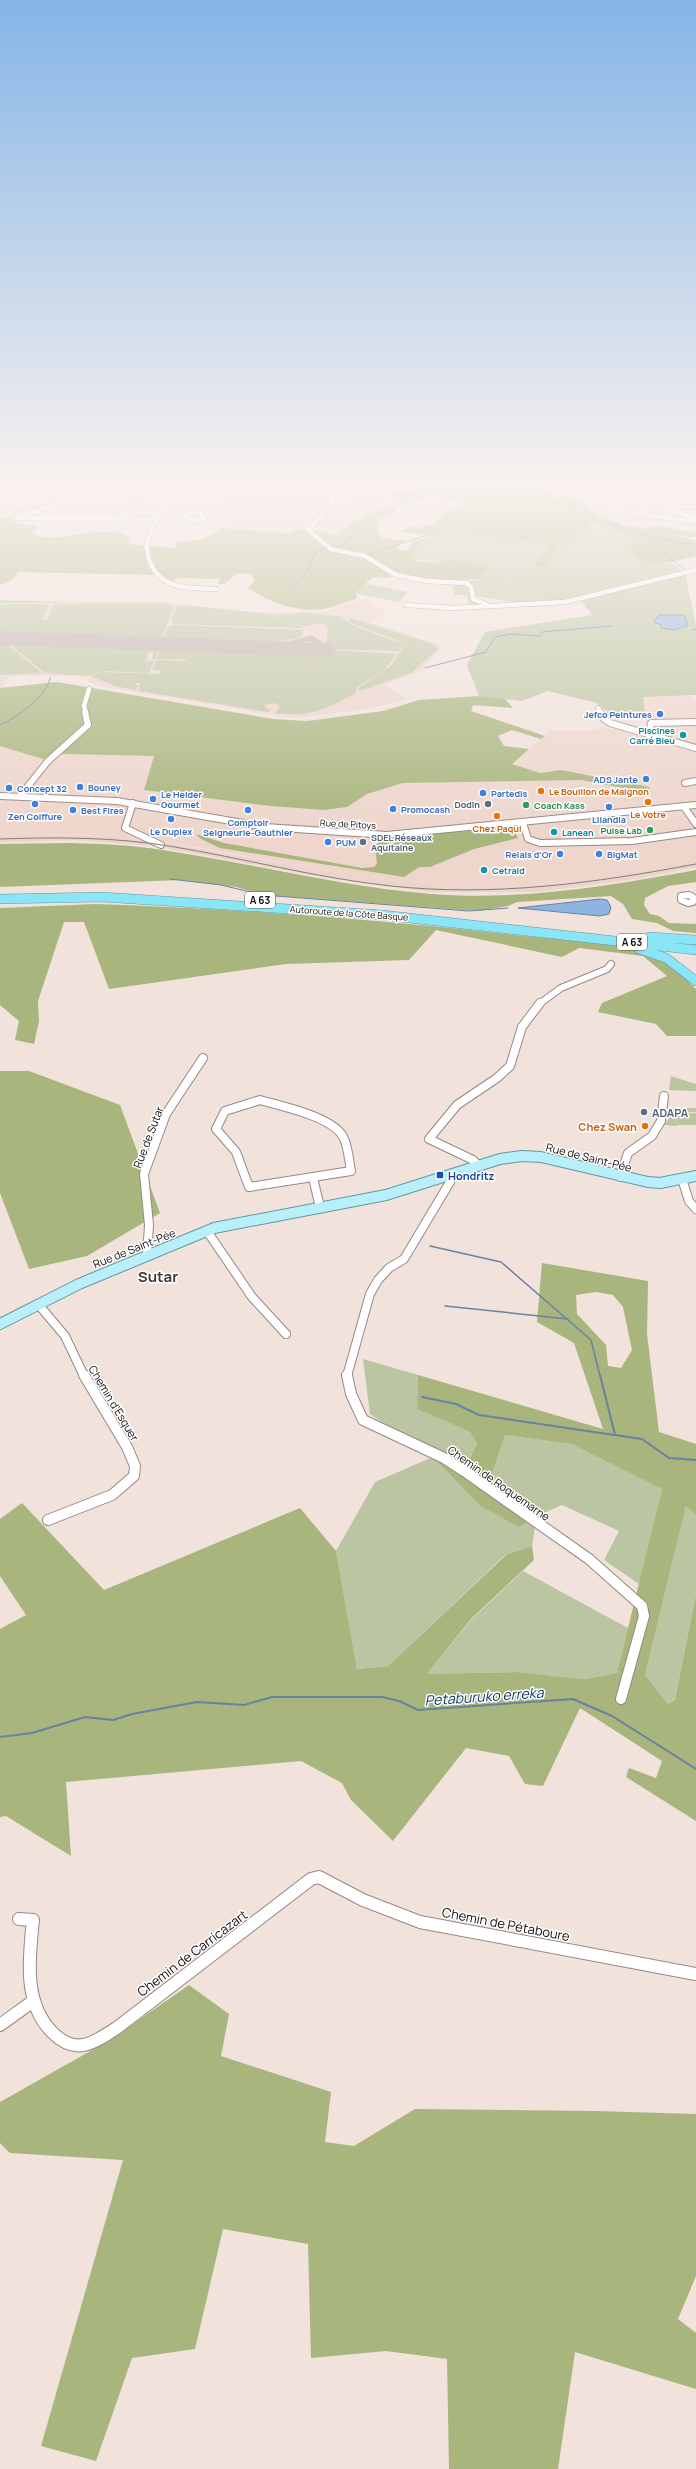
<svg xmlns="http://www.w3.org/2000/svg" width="696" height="2469" font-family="Manrope,sans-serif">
	<rect width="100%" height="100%" fill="#f1e2dc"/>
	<g fill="#ebd4cb">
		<path d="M218,486H327V499L331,501L314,521L290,534L220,528L227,522Z"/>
		<path d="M377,486L381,505L373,510L377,511L353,521L339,535L316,531V524L335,504L355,508L360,503L357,502L354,494L357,488Z"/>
		<path d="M366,598L375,606L388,613L369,622L437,644L442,647L421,671L385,685L408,699L366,709L294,718L99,686L87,681V677L74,676H9L3,688H0V600L164,602L247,612H322Z"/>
		<path d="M30,835L111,836L157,842L155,846L76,840L0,842V836Z"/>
		<path d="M166,843L358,877L450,886L537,885L573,882L696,859V867L635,879L537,892H429L315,876L165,848Z"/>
	</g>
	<path fill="#eed6cc" d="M691,696L696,700V859L573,882L508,887L450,886L358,877L196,847L129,838L62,834L0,836V746L43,758L64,754L154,756L144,790L270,806L324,810L347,807L367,794L403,783L581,780L649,793L561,770L540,773L511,764L550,731H591L603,727L648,735L643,697Z"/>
	<g fill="#bbc5a1">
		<path d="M588,522L628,535L631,539L632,548L658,564H672L683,572L560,601L519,603L476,596L474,586L467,582L480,579L478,573H486L487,566L443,564L414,559V549L431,535L453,533L545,542Z"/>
		<path d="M685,574L696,626V695L643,697L646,720L612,715L597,703L548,691L522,701L479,696L467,665L485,632L592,615L581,601Z"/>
		<path d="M364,583L407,592L399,602L358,594L356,592Z"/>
		<path d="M459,583L468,586L478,605H469L467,595H454L453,584Z"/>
		<path d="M0,600L77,603H0Z"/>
		<path d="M164,603L174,606L162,638L0,633V604H49L42,619L45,620L48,619L54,604Z"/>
		<path d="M184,605L270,614L304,628L171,624L175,622L171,620L176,606Z"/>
		<path d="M306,613L340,616L352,625L397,642L401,645L400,651L328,649L329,644H326L328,628C320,617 311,628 302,626C293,624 284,619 275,615Z"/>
		<path d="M351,618L433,644L438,649L411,673L360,691L358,690L360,687L391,666L403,648L396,640L351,623L348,620Z"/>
		<path d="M173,625L303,630L302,635C288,648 188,639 164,638L168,627Z"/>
		<path d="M0,644L8,645L42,673L0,675Z"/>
		<path d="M11,645L158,650L155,659H152L154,652H149L145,662L154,660L149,673L104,671L87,676L45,673Z"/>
		<path d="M160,650L323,656V659L324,656H327L328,650L397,654L384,670L357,687L355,694C323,710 311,717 275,713L280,706L275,703L265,705L266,708L271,710L268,712L139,691L140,683H135V685H138L136,690L115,686L91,676L101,672L160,674L161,670H153L156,660L186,661L185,659H156Z"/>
		<path d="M671,1076L696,1084V1091L669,1090Z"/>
		<path d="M669,1108H696V1112L674,1113L677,1126L664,1125L668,1120Z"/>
		<path d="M696,1113V1125H677L674,1114Z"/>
		<path d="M363,1359L418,1375L417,1409L470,1432L477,1444L469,1460L434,1457L536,1516L490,1480L505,1435L571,1444L662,1489L639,1584L604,1560L619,1531L562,1505L537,1516L532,1546L506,1554L388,1666L357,1669L336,1551L375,1482L433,1457L370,1414Z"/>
		<path d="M686,1506L696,1515V1594L675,1698L668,1704L645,1675Z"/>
		<path d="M523,1571L628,1628L617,1673L585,1679L516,1672L427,1674L471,1620Z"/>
	</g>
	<g fill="#a8b57d" fill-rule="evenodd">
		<path d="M429,486H540L552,494L567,495L578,499L599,515L625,526L645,528L661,526L696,533V537L678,536L696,541V556C674,561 650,572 631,553V539L628,535L589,522L590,532L554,548L556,551L549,559V566H534L548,548L545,542L524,540L506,542L459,533L437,536L401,532L408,526L416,528L435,524L447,510L467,504L430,494L406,504L396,503L403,500L386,494L396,491L415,493L418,489Z"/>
		<path d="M387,506L399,510L378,520V532L382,538L405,541L398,547L402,551L408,550L413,541L427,538L414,549L416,557L414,559L416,561L443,564L450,560L487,566L486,573H478L481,579L436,581L396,575L388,578L373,577L356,592L357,598C346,602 335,607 324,609C299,613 268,602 248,588L255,580L251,574L238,573L224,584H218L220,579L177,578L170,582L158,575L18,572L13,579L0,585V519L2,518L16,515L17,516L11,519V521L38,527L32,534C64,546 99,521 130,537L127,544L175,548L176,542C194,541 207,540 220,528L290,534L299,529L339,535L353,521Z"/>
		<path d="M57,682L273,719L307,721L383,711L419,700L479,696L505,699L513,708L473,705L471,711L545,736L541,739L512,730L498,736L504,746L529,749L512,764L540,773L561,770L649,787L650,793L581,780L403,783L367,794L347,807L324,810L270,806L144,790L154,756L64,754L43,759L0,746V688Z"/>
		<path d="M512,828L518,838L474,849L430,867H419L404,877L220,848L201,839L196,834L224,843L362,868L374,867L377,864L375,848L381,837Z"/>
		<path d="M70,843C101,844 132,845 162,850C252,863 340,887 431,894C519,901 610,886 696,870V882L668,886L645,898L644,905L650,914L659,916L669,923L696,924V933L673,931L657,923L632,919L623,904L611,896L517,902L508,906L478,911L265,895L236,887L180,880L0,887V844Z"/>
		<path d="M96,904C236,909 376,919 515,935C559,940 607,940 649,954C668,959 683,976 696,989V1036H667L656,1024L598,1012L602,1003L667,976L643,956L579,948L562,957L436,930L409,960L286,964L109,989L84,922H64L38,1001L39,1021L34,1044L15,1040L19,1021L0,1005V908Z"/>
		<path d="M0,1071H29L120,1105L160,1213L87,1256L29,1269L0,1193Z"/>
		<path d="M542,1263L648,1281L647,1334L659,1432L696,1444V1515L686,1506L645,1675L668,1704L675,1699L696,1594V1821L626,1777L629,1768L656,1778L662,1761L580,1708L543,1786L525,1784L509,1756L466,1748L393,1841L351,1800L342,1783L301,1761L66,1782L71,1856L6,1816L0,1817V1629L26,1615L0,1576V1519L22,1503L104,1590L300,1508L336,1551L357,1669L388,1666L507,1554L532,1546L534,1560L471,1619L427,1674L516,1672L585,1679L617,1673L662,1489L571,1444L505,1435L490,1480L537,1516L519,1527L481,1506L433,1457L469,1460L477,1444L470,1432L417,1409L418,1375L603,1429L574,1343L537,1322ZM596,1292L613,1295L623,1307L632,1350L621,1368L608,1366L606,1345L577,1314L576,1295Z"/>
		<path d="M189,1985L229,2014L221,2056L331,2092L325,2142L354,2146L415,2109L596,2111L696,2114V2276L678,2319L696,2333V2389L575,2352L558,2469H449L447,2359L386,2351L311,2358L308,2244L223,2229L195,2349L132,2358L96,2461L41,2446L123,2160L10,2153L0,2143V2102L110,2040Z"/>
	</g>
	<g fill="#8fb4e2" stroke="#6982a1">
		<path d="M659,615H684L688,625L675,630L661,628V625L654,622Z"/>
		<path d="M600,899L607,900L611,907L609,914L600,916L518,908Z"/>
	</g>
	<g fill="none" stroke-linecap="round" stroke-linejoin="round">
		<g stroke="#6982a1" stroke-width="1">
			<path d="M507,486L552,503L566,504L590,517L652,538L696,545"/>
			<path d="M93,490L125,486"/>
			<path d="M113,515L122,507L134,503L151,486"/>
			<path d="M0,523L19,511L57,501"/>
			<path d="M652,538L661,551L684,570"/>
			<path d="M332,547L345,544L365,519L413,500L438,486"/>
			<path d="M366,555L437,532L448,518L494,486"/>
			<path d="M290,589L308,571L316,552L327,548"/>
			<path d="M692,630L696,629"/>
			<path d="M425,668L486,652L495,637L512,634L539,636L542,632L612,626"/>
			<path d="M0,725C16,718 48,696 50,678"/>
			<path d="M170,879L221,885L263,895L469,911L508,908"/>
		</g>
		<g stroke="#6982a1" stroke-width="1.5">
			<path d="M430,1246L501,1262L591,1340L600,1376"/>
			<path d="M445,1306L568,1319"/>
		</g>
		<g stroke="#6982a1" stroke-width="2">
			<path d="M600,1375L615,1435L642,1439L669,1458L696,1460"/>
			<path d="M422,1397L456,1404L479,1415L614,1435"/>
			<path d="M0,1737L32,1733L85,1717L113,1720L132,1714L197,1702L244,1705L272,1697H382L399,1701L418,1710L573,1699L612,1716L696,1769"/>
		</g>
		<path fill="#bcb0aa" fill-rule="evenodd" d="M312,635L325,644C318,656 291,663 284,648L270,651L265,648ZM310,641L315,645C308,652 300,650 292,646Z"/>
		<path fill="#bcb0aa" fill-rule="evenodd" d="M0,631L324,643L333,645L336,650L333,655L324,657L0,645Z"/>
		<g stroke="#968883" stroke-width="5.5">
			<g id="minor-far4">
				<path d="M97,486L68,500L16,518L158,519"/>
				<path d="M166,486C169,504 158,516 151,532C146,542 146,548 149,559C159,590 189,588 216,589"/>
				<path d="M629,486L690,518"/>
				<path d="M676,486L696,496"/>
				<path d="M16,494V490L26,486"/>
				<path d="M672,495L684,491"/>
				<path d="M0,498L72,486"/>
				<path d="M165,500H206"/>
				<path d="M673,507H696"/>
				<path d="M608,509L689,521"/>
				<path d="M162,512L201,513L205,519L194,521L181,513"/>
				<path d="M640,513L648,500"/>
				<path d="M696,518L688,519L696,522"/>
				<path d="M310,528L332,504L330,486"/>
				<path d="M309,531L331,549L365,556L396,575L427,581L467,583L471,587L473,599L486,604"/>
				<path d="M406,605L453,608L565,602L696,570"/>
				<path d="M598,708L601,713"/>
				<path d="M86,713L84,706L89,689"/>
			</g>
		</g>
		<g stroke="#968883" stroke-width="8">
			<g id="minor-far3">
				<path d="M600,712L604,719L610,723L696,748"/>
				<path d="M649,735L651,723L696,722"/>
				<path d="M685,783L696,781"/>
				<path d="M0,796L117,801L265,827L387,835L696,805"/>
				<path d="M20,796L48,761L88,725L85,712"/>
				<path d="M133,803L125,828L161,845"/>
				<path d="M684,807L696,824"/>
				<path d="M523,823L528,839L540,843L632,841L696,832"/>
				<path d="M689,895L693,897V902L688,903L681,900V896Z"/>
				<path d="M539,1004L561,988L607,969L611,964"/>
			</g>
		</g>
		<g stroke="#968883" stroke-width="10">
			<g id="minor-far2">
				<path d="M260,1100C281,1106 329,1116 342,1135C348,1143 349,1161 351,1171L249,1187L236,1152L216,1129L225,1111Z"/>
				<path d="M478,1165L473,1160L429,1139L457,1105L497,1078L510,1066L522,1027L540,1003"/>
				<path d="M620,1177L628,1153L652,1136L661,1121L664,1096"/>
				<path d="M313,1178L320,1207"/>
				<path d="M682,1179L689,1201L696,1209"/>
				<path d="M207,1231L252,1297L286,1334"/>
				<path d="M147,1256L149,1225L144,1174L166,1114L203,1058"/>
				<path d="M38,1304L65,1336L84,1376"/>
				<path d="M347,1376L370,1294L378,1280L389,1268L404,1259L450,1182L449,1176"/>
			</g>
		</g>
		<g stroke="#968883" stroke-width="12">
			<g id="minor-far1">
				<path d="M347,1375L351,1394L363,1420L444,1458L464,1471L589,1559L642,1606L644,1616L621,1699"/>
				<path d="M48,1520L112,1495L134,1476L135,1466L127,1447L84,1375"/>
			</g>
		</g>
		<g stroke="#968883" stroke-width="14">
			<g id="minor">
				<path d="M19,1919L33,1920C29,1958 23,2004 53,2033C76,2056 94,2043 118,2027L311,1879L319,1877L363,1900L420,1922L696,1974"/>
				<path d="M0,2025L32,2002"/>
			</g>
		</g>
		<g stroke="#6099a3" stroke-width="12">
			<path id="major" d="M0,1324L79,1284L214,1228L386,1195L500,1159L522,1156L541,1157L648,1182L660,1183L696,1176"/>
		</g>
		<g stroke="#6099a3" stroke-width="10">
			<g id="highway">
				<path d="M0,899L102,897L382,915L696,950"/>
				<path d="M649,937L696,940"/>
				<path d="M640,949L666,958L696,981"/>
			</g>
		</g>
		<use href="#minor-far4" stroke="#fff" stroke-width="4.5"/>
		<use href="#minor-far3" stroke="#fff" stroke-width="6"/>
		<use href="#minor-far2" stroke="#fff" stroke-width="8"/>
		<use href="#minor-far1" stroke="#fff" stroke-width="10"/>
		<use href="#minor" stroke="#fff" stroke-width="12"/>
		<use href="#major" stroke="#b9effa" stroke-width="10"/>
		<use href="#highway" stroke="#8ae5f6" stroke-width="9"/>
		<path stroke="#877d79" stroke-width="1" d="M0,839C56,837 113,837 169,846C243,858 316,878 391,886C494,897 595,883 696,864"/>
	</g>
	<linearGradient id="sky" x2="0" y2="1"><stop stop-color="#84b4e6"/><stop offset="0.58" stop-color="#f9f2ef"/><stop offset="1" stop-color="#f9f2ef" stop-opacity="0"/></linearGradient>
	<rect width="696" height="832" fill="url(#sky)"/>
	<g fill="#3f7fe0" stroke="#fff" stroke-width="1.5">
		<circle cx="660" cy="714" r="4"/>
		<circle cx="646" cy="779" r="4"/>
		<circle cx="80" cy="787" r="4"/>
		<circle cx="9" cy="788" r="4"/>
		<circle cx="483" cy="793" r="4"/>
		<circle cx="153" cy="799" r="4"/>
		<circle cx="35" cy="804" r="4"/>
		<circle cx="609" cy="807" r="4"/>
		<circle cx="393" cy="809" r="4"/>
		<circle cx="73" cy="810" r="4"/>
		<circle cx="248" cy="810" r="4"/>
		<circle cx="171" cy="819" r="4"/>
		<circle cx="328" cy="842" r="4"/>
		<circle cx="560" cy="854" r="4"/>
		<circle cx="599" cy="854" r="4"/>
	</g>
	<g fill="#0f9aa8" stroke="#fff" stroke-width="1.5">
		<circle cx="683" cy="735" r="4"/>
		<circle cx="554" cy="832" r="4"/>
		<circle cx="484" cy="870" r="4"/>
	</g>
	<g fill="#e8710a" stroke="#fff" stroke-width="1.5">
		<circle cx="541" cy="791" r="4"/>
		<circle cx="648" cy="802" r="4"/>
		<circle cx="497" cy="816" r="4"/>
		<circle cx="645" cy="1126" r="4"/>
	</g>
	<g fill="#5c6f8a" stroke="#fff" stroke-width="1.5">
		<circle cx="488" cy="804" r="4"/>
		<circle cx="363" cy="842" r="4"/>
		<circle cx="644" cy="1112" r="4"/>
	</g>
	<g fill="#2e9e5b" stroke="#fff" stroke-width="1.5">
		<circle cx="526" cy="805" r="4"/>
		<circle cx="650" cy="830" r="4"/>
	</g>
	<rect fill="#1a4fb4" stroke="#fff" stroke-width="1.5" x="436" y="1171" width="8" height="8" rx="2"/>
	<g text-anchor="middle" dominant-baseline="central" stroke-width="3" stroke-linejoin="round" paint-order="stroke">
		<g font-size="9" font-weight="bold" fill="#366cbe" stroke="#fff" text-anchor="start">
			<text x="652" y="714" text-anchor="end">Jefco Peintures</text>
			<text x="638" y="779" text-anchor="end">ADS Jante</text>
			<text x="88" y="787">Bouney</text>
			<text x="17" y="788">Concept 32</text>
			<text x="491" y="793">Partedis</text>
			<text x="161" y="794">Le Helder<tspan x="161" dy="10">Gourmet</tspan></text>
			<text x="401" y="809">Promocash</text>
			<text x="81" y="810">Best Fires</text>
			<text x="35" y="816" text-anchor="middle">Zen Coiffure</text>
			<text x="609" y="819" text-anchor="middle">Lilandia</text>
			<text x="248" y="822" text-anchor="middle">Comptoir<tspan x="248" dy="10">Seigneurie-Gauthier</tspan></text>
			<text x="171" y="831" text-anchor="middle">Le Duplex</text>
			<text x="336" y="842">PUM</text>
			<text x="552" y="854" text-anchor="end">Relais d'Or</text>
			<text x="607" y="854">BigMat</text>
		</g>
		<g font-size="9" font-weight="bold" fill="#0d838f" stroke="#fff" text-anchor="start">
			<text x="675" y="730" text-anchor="end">Piscines<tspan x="675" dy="10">Carré Bleu</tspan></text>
			<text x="562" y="832">Lanean</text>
			<text x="492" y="870">Cetraid</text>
		</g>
		<g font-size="9" font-weight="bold" fill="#c56008" stroke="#fff">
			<text x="549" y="791" text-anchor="start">Le Bouillon de Maignon</text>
			<text x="648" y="814">Le Votre</text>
			<text x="497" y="828">Chez Paqui</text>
		</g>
		<g font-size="9" font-weight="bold" fill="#4e5e75" stroke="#fff" text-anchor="end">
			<text x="480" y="804">Dodin</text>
			<text x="371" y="837" text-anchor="start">SDEL Réseaux<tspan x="371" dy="10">Aquitaine</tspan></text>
		</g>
		<g font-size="9" font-weight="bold" fill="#27864d" stroke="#fff" text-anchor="start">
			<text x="534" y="805">Coach Kass</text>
			<text x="642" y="830" text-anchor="end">Pulse Lab</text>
		</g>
		<g font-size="9" fill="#110c0a" stroke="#fff">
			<text transform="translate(348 824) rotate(3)">Rue de Pitoys</text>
			<text transform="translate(349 913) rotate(4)">Autoroute de la Côte Basque</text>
		</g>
		<g fill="#fff" stroke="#585554" stroke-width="1">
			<rect x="245" y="892" width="30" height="16" rx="3"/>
			<rect x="617" y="934" width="30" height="16" rx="3"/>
		</g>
		<g font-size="10" font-weight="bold" fill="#110c0a">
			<text x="260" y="900">A 63</text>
			<text x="632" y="942">A 63</text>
		</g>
		<g font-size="11" font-weight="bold" fill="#4e5e75" stroke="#fff" text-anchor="start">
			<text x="652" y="1112">ADAPA</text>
		</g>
		<g font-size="11" font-weight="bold" fill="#c56008" stroke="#fff" text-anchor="end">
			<text x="637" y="1126">Chez Swan</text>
		</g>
		<g font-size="11" fill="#110c0a" stroke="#fff">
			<text transform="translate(148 1137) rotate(-69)">Rue de Sutar</text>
			<text transform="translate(589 1157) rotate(14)">Rue de Saint-Pée</text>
			<text transform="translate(134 1248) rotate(-22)">Rue de Saint-Pée</text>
			<text transform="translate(114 1403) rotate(59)">Chemin d'Esquer</text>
			<text transform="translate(499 1483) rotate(35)">Chemin de Roquemarne</text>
		</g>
		<g font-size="11" font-weight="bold" fill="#164399" stroke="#fff" text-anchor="start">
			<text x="448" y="1175">Hondritz</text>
		</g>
		<g font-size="13" fill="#110c0a" stroke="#fff">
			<text transform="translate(506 1924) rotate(11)">Chemin de Pétaboure</text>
			<text transform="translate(192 1953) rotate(-37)">Chemin de Carricazart</text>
		</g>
		<g font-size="14" font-style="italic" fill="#082e58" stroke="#fff">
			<text transform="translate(484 1696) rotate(-4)">Petaburuko erreka</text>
		</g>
		<g font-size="15" font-weight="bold" fill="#433733" stroke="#fff">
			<text x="158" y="1276">Sutar</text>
		</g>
	</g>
</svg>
